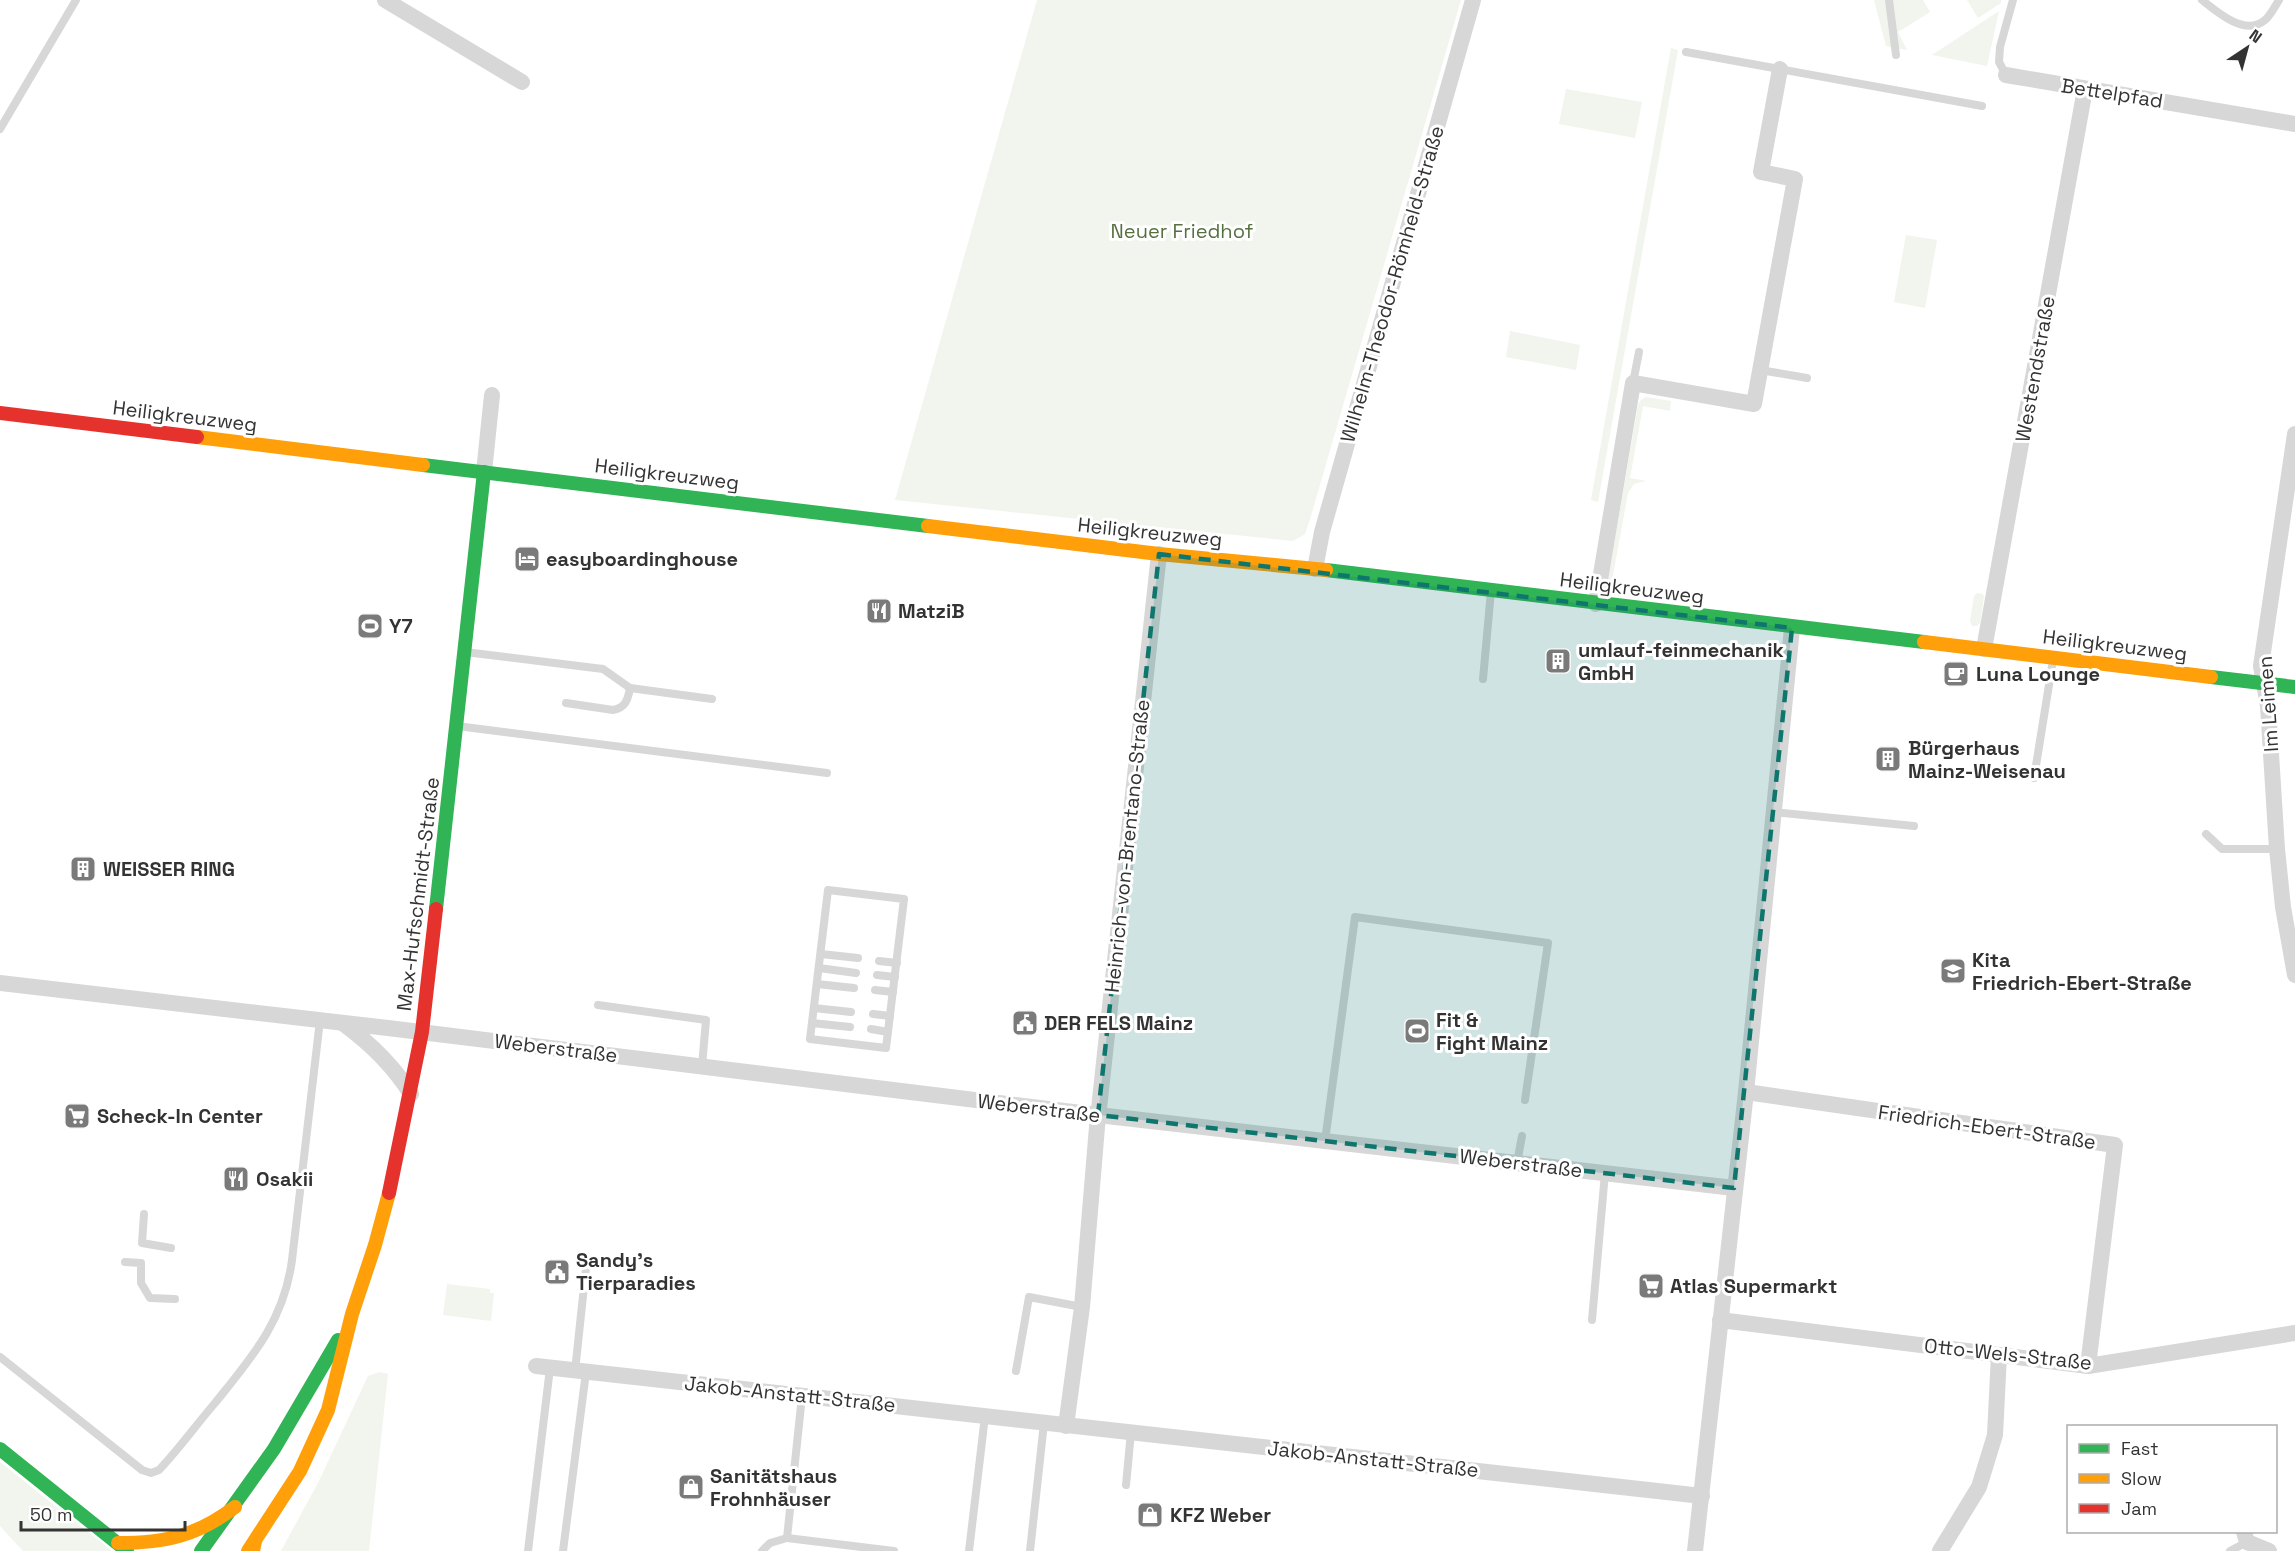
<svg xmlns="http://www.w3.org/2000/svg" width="2295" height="1551" font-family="'Space Grotesk',sans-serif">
	<rect width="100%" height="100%" fill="#fff"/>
	<g fill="#f1f5ed">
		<path d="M1037,0H1461L1310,519L1305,534L1293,541L895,500Z"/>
		<path d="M1874,0H1923L1930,12L1898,32L1907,50L1886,46Z"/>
		<path d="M1967,0H2001V3L1978,18Z"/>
		<path d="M1999,11L1987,66L1932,55Z"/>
		<path d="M1671,48L1678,50L1598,502L1591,500Z"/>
		<path d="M1566,89L1642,102L1635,138L1559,124Z"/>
		<path d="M1906,235L1937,240L1925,308L1894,302Z"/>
		<path d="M1510,331L1580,345L1576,370L1506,357Z"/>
		<path d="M1646,397L1671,401L1670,411L1643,406L1630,478L1646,481L1634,484L1628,493L1612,581L1608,580L1638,405L1641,400Z"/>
		<path d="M1977,593L1983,594L1984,597L1980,623L1977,626H1972L1970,621L1974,596Z"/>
		<path d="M447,1284L490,1289V1293H494L491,1321L443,1315Z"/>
		<path d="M380,1372L388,1374L369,1551H281L319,1481L368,1376Z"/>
		<path d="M0,1462L112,1551H23L0,1526Z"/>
	</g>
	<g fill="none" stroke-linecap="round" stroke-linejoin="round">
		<g stroke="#d7d7d7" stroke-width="8">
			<path d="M1889,0L1896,55"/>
			<path d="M2202,0C2217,12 2245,37 2265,20C2271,15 2275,6 2279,0"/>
			<path d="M1686,52L1982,106"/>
			<path d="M2006,75L1999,62L2000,47L2013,0"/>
			<path d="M0,129L76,0"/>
			<path d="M1760,370L1807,378"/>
			<path d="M1633,383L1639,352"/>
			<path d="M465,652L603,669L630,688L712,699"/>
			<path d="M1483,679L1491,591"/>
			<path d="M566,703L613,710C625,708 628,700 630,688"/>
			<path d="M457,726L827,773"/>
			<path d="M2034,778L2053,660"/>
			<path d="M1773,812L1914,826"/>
			<path d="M2206,834L2222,849H2277"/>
			<path d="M828,890L904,899L886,1048L810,1039Z"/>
			<path d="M821,954L858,958"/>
			<path d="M879,961L897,963"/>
			<path d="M819,968L856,973"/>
			<path d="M877,975L895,977"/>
			<path d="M817,984L854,988"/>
			<path d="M875,990L893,992"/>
			<path d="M598,1005L706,1020L702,1066"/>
			<path d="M814,1008L851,1012"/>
			<path d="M873,1014L890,1016"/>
			<path d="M812,1023L850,1027"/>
			<path d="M871,1029L888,1032"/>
			<path d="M1325,1141L1355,917L1548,943L1525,1100"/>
			<path d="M1517,1163L1522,1136"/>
			<path d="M144,1214L142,1243L171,1248"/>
			<path d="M125,1262L141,1263V1283L150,1298L175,1299"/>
			<path d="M1592,1320L1605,1173"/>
			<path d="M0,1357L142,1470L151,1473L159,1470C179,1449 196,1425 215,1403C252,1357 284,1321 292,1260L320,1020"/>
			<path d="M575,1371L586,1268"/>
			<path d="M1016,1371L1029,1297L1082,1307"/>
			<path d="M802,1396L787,1538L894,1551"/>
			<path d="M1126,1485L1131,1432"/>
			<path d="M528,1551L550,1368"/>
			<path d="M563,1551L586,1372"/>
			<path d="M762,1551L770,1543L787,1538"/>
			<path d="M969,1551L985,1416"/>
			<path d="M1030,1551L1044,1423"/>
			<path d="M2230,1551L2247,1542"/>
		</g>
		<g stroke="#d7d7d7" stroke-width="16">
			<path d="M385,0L522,82"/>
			<path d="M2006,75L2295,124"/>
			<path d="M2295,434L2261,666L2268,706L2277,849L2283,907L2295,975"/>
			<path d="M484,472L492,395"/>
			<path d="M1315,569L1322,532L1473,0"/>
			<path d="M1596,604L1633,383L1754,404L1795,179L1761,172L1780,69"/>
			<path d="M1984,649L2085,89"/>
			<path d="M0,983L388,1028L1098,1115L1734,1188"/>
			<path d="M344,1024C371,1044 393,1065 411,1094"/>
			<path d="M1746,1092L2115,1145L2088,1366"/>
			<path d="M1720,1320L2088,1366L2295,1333"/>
			<path d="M536,1366L1702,1496"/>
			<path d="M1066,1426L1082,1307L1097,1127L1159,554"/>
			<path d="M2244,1532L2247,1542L2269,1551"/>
			<path d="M1695,1551L1746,1092L1792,628"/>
			<path d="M1940,1551L1979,1487L1995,1435L1999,1355"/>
		</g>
		<g stroke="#30b455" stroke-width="14">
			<path d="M423,465L928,526"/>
			<path d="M1326,570L1924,642"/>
			<path d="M2211,677L2295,687"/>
			<path d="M436,909L484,472"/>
			<path d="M0,1449L127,1551"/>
			<path d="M201,1551L274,1449L338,1340"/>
		</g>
		<g stroke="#ff9f0a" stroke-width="14">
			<path d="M197,437L423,465"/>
			<path d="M928,526L1159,554L1326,570"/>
			<path d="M1924,642L2211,677"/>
			<path d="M118,1543C165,1543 197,1536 235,1507"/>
			<path d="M248,1551L300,1471L328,1410L352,1314L375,1245L389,1193"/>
			<path d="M253,1551L255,1541"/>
		</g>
		<g stroke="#e5322d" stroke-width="14">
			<path d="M0,413L197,437"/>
			<path d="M389,1193L422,1032L436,909"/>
		</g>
	</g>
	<path fill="#0f766e" fill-opacity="0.2" stroke="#0f766e" stroke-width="4.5" stroke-dasharray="12 8" stroke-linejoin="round" d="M1159,554L1792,628L1734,1188L1098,1115Z"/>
	<defs>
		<g id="hotel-square" transform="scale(1.35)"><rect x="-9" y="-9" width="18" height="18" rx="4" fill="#7a7a7a" stroke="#fff"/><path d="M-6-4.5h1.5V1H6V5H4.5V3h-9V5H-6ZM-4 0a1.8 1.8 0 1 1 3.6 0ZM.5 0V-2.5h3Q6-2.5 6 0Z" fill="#fff"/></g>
		<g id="restaurant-square" transform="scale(1.35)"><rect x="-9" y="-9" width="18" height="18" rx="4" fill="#7a7a7a" stroke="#fff"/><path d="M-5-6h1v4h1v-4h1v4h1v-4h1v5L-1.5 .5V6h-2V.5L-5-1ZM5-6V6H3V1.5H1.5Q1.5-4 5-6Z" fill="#fff"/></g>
		<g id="stadium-square" transform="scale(1.35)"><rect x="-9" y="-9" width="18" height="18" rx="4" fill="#7a7a7a" stroke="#fff"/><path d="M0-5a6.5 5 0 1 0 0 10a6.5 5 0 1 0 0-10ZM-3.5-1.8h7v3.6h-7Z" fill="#fff"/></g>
		<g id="building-square" transform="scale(1.35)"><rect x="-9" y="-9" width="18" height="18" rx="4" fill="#7a7a7a" stroke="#fff"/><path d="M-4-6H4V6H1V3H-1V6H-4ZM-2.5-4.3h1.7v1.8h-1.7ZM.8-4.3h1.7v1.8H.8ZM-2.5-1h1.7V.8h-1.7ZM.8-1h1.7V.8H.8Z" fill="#fff"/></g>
		<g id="cafe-square" transform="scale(1.35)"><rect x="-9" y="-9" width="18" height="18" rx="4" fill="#7a7a7a" stroke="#fff"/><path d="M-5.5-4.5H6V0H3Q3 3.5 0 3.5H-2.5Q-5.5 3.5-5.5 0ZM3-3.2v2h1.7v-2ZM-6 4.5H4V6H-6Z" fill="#fff"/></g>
		<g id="school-square" transform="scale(1.35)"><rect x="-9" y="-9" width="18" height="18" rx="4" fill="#7a7a7a" stroke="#fff"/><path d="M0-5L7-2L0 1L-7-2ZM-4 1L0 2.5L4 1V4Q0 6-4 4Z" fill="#fff"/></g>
		<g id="civic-square" transform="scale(1.35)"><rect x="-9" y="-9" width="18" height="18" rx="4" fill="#7a7a7a" stroke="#fff"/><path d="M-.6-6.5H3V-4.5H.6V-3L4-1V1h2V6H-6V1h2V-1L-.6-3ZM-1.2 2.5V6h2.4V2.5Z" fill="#fff"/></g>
		<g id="supermarket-square" transform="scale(1.35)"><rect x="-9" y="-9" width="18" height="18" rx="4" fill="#7a7a7a" stroke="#fff"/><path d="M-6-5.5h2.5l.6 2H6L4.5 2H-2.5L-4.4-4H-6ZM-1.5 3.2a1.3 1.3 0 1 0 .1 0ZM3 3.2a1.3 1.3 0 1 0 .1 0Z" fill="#fff"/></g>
		<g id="shop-square" transform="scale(1.35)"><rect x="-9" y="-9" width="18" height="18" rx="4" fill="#7a7a7a" stroke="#fff"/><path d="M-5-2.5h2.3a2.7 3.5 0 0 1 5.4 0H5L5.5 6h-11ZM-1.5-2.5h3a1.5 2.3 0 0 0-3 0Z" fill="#fff"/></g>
	</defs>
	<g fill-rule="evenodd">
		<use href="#hotel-square" x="527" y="559"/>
		<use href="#restaurant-square" x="879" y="611"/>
		<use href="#stadium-square" x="370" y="626"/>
		<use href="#building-square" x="1558" y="661"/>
		<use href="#cafe-square" x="1956" y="674"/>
		<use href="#building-square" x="1888" y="759"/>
		<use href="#building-square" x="83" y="869"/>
		<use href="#school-square" x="1953" y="971"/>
		<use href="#civic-square" x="1025" y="1023"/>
		<use href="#stadium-square" x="1417" y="1031"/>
		<use href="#supermarket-square" x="77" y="1116"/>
		<use href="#restaurant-square" x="236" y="1179"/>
		<use href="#civic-square" x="557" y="1272"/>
		<use href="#supermarket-square" x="1651" y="1286"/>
		<use href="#shop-square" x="691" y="1487"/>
		<use href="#shop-square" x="1150" y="1515"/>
	</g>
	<g text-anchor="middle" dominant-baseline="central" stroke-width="6" stroke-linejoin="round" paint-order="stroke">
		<g font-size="20" fill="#333" stroke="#fff">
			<text transform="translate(2112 93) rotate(9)">Bettelpfad</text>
			<text transform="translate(1392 284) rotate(-74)">Wilhelm-Theodor-Römheld-Straße</text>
			<text transform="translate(2035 369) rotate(-80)">Westendstraße</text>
			<text transform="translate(185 416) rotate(7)">Heiligkreuzweg</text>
			<text transform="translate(667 474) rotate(7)">Heiligkreuzweg</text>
			<text transform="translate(1150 532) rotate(6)">Heiligkreuzweg</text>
			<text transform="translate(1632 588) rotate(7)">Heiligkreuzweg</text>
			<text transform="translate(2115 645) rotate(7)">Heiligkreuzweg</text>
			<text transform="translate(2268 704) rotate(-94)">Im Leimen</text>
			<text transform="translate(1127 846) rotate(-84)">Heinrich-von-Brentano-Straße</text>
			<text transform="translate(418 894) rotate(-83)">Max-Hufschmidt-Straße</text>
			<text transform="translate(556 1048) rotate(7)">Weberstraße</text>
			<text transform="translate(1039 1108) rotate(7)">Weberstraße</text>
			<text transform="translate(1987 1127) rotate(8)">Friedrich-Ebert-Straße</text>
			<text transform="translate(1521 1163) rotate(7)">Weberstraße</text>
			<text transform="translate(2008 1354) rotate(6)">Otto-Wels-Straße</text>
			<text transform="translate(790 1394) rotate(6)">Jakob-Anstatt-Straße</text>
			<text transform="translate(1373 1459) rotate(6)">Jakob-Anstatt-Straße</text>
		</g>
		<g font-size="20" fill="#56703f" stroke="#fff">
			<text x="1182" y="231">Neuer Friedhof</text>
		</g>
		<g font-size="20" font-weight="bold" fill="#333" stroke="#fff" text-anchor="start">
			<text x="546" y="559">easyboardinghouse</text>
			<text x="898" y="611">MatziB</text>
			<text x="389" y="626">Y7</text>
			<text x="1578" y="650">umlauf-feinmechanik<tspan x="1578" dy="23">GmbH</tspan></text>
			<text x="1976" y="674">Luna Lounge</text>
			<text x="1908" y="748">Bürgerhaus<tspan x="1908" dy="23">Mainz-Weisenau</tspan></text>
			<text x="103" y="869">WEISSER RING</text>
			<text x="1972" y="960">Kita<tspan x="1972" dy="23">Friedrich-Ebert-Straße</tspan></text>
			<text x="1436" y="1020">Fit &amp;<tspan x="1436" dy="23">Fight Mainz</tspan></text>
			<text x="1044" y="1023">DER FELS Mainz</text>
			<text x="97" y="1116">Scheck-In Center</text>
			<text x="256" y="1179">Osakii</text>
			<text x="576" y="1260">Sandy's<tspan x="576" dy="23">Tierparadies</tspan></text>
			<text x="1670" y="1286">Atlas Supermarkt</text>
			<text x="710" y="1476">Sanitätshaus<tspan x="710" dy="23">Frohnhäuser</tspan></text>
			<text x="1170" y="1515">KFZ Weber</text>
		</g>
	</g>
	<rect x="2067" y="1425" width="210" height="108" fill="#ffffff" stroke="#adadad" stroke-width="1.5"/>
	<rect x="2079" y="1444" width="30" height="9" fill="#30b455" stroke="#adadad" stroke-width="1.5"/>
	<text x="2121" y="1455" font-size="18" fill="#333333">Fast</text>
	<rect x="2079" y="1474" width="30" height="9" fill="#ff9f0a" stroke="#adadad" stroke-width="1.5"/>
	<text x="2121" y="1485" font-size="18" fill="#333333">Slow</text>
	<rect x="2079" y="1504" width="30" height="9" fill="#e5322d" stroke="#adadad" stroke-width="1.5"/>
	<text x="2121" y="1515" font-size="18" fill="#333333">Jam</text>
	<g transform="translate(2247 48) rotate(36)" stroke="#ffffff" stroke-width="4.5" paint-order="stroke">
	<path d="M0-4.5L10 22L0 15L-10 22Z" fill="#333333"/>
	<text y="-9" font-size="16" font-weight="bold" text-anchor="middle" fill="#333333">N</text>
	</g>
	<path d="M21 1521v9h164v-9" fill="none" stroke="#333333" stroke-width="3"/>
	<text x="30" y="1521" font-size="18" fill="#333333" stroke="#ffffff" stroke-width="4.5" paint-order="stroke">50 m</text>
</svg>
